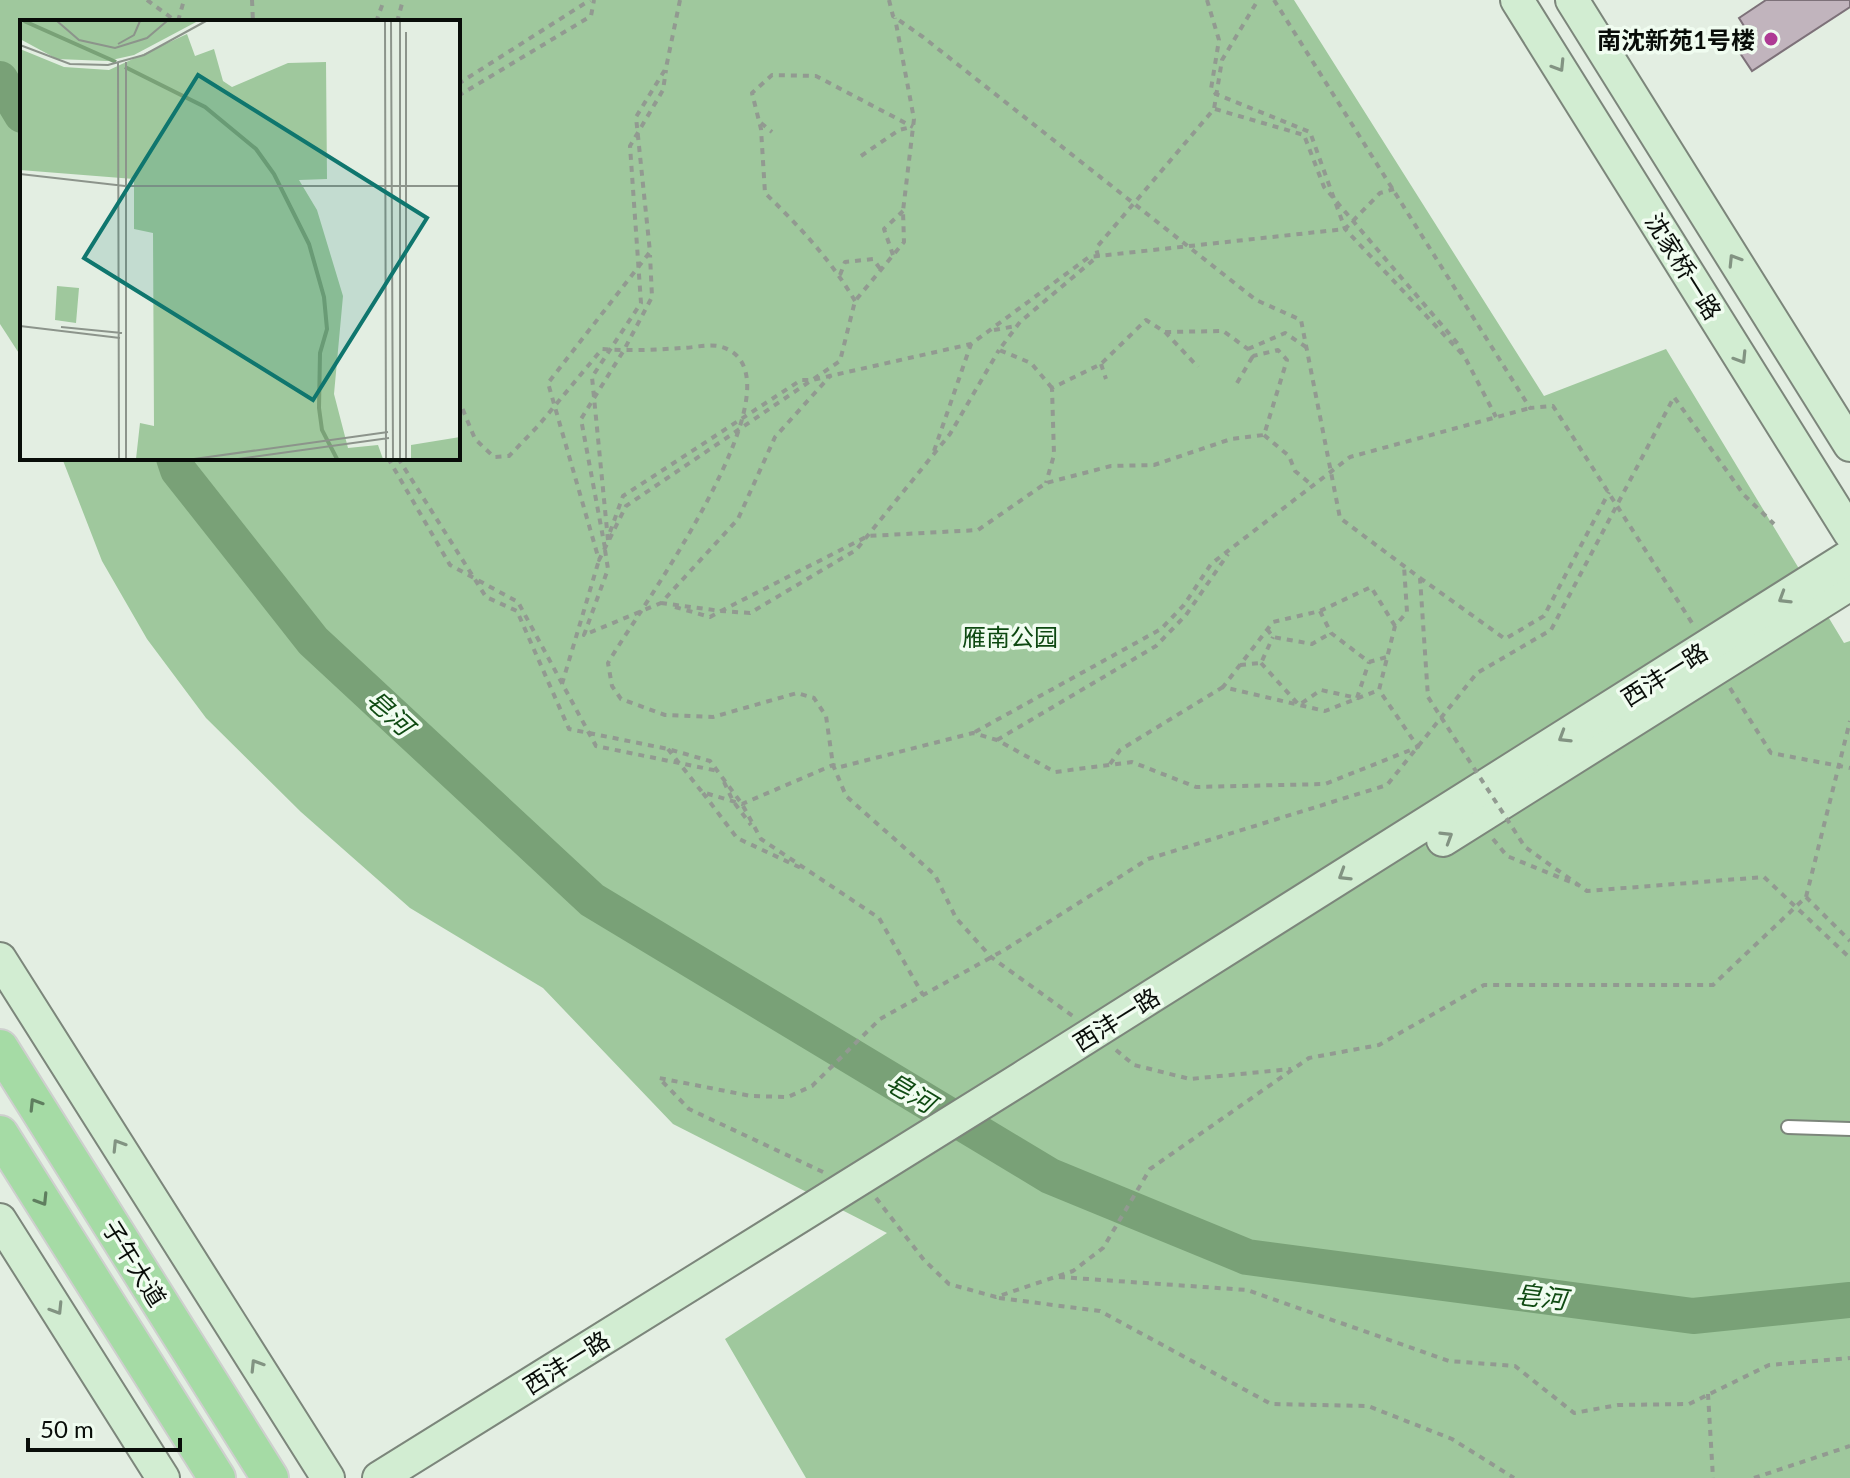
<svg xmlns="http://www.w3.org/2000/svg" width="1850" height="1478" font-family="Lato,'Noto Sans SC',sans-serif">
	<rect width="100%" height="100%" fill="#e3eee2"/>
	<path fill="#9fc89d" d="M0,0H1294L1544,396L1666,349L1844,643L1850,641V1478H806L725,1339L887,1233L673,1124L543,988L410,908L301,812L206,718L147,639L102,561L62,458H458V22H22V358L0,324Z"/>
	<g fill="none" stroke-linecap="round" stroke-linejoin="round">
		<g stroke="#79a177" stroke-width="36">
			<path d="M0,79L22,115"/>
			<path d="M174,458L178,470L313,641L592,900L1050,1176L1247,1257L1693,1316L1850,1300"/>
		</g>
	</g>
	<path fill="#c1b4bd" stroke="#7d7179" stroke-width="2" d="M1766,0H1850V7L1752,71L1734,44L1749,34L1739,18Z"/>
	<g fill="none" stroke-linecap="round" stroke-linejoin="round">
		<g stroke="#7c867b" stroke-width="16">
			<path id="service" d="M1788,1127L1850,1129"/>
		</g>
		<g stroke="#7c867b" stroke-width="36">
			<g id="secondary">
				<path d="M1517,0L1850,533"/>
				<path d="M1572,0L1850,445"/>
				<path d="M1443,840L1850,584"/>
				<path d="M0,959L328,1478"/>
				<path d="M0,1220L163,1478"/>
				<path d="M379,1478L1022,1078L1850,556"/>
			</g>
		</g>
		<g stroke="#cecfce" stroke-width="40">
			<g id="primary">
				<path d="M0,1048L270,1478"/>
				<path d="M0,1134L217,1478"/>
			</g>
		</g>
		<g stroke="#929a91" stroke-width="4" stroke-dasharray="6 6" stroke-linecap="butt">
			<path d="M147,0L177,22"/>
			<path d="M252,0L253,22"/>
			<path d="M680,0L666,68L636,117L650,252L548,383L599,560L626,506L840,361L855,301L904,242L903,211L914,119L895,18"/>
			<path d="M1207,0L1219,40L1211,89L1216,94L1310,132L1345,229L1464,356"/>
			<path d="M1274,0L1530,408L1553,406L1694,626"/>
			<path d="M178,21L184,0"/>
			<path d="M376,22L384,0"/>
			<path d="M397,22L403,0"/>
			<path d="M458,84L590,0"/>
			<path d="M458,96L591,16L594,0"/>
			<path d="M1215,109L1304,135L1324,187L1458,344L1496,417"/>
			<path d="M761,123L772,132"/>
			<path d="M861,156L899,130L911,127"/>
			<path d="M893,255L884,229L903,211"/>
			<path d="M840,275L845,262L873,259L881,270"/>
			<path d="M855,301C831,260 799,226 765,193L761,129L752,93L772,75L816,76L913,127"/>
			<path d="M994,330L1016,326"/>
			<path d="M1165,332L1198,367"/>
			<path d="M1248,349L1285,333L1306,347"/>
			<path d="M1101,364L1106,379"/>
			<path d="M1237,383L1253,356"/>
			<path d="M1052,388L1031,363L999,350L1020,322L1098,256L1096,248L1214,109L1222,60L1258,0"/>
			<path d="M458,398L475,439L494,457L509,456L538,426L602,349C628,351 655,350 681,348C692,348 707,344 718,346C818,369 631,621 608,663L612,686L621,699L665,715L713,717L797,693L814,698L826,716L833,765L846,796L935,875L956,918L991,957L1074,1017"/>
			<path d="M1264,435L1289,456L1295,471L1312,485"/>
			<path d="M934,451L971,344"/>
			<path d="M388,458L450,565L518,602L596,746L718,771"/>
			<path d="M398,458L486,597L517,611L569,729L668,749L710,761L742,804L761,839L879,918L923,995"/>
			<path d="M610,532L623,496L801,380H812L971,344L1089,257L1345,229L1380,193L1394,189"/>
			<path d="M608,540L592,377L641,303L630,146L663,90L666,70"/>
			<path d="M605,548L581,419L624,350L652,297L650,255"/>
			<path d="M605,550L608,569L584,635L661,603L738,519L775,437L831,375"/>
			<path d="M1420,578L1505,639L1544,616L1609,492"/>
			<path d="M661,603L721,611L868,536L978,530L1046,483L1111,466L1154,465L1231,439L1264,435L1287,360L1278,350L1253,356L1248,349L1223,331L1165,332L1146,320L1101,364L1052,388L1054,455L1046,483"/>
			<path d="M675,607L710,617L721,611L750,613L856,550L950,434L999,350"/>
			<path d="M1320,611L1331,633L1369,662L1387,657"/>
			<path d="M1395,626L1371,587L1320,611L1273,622L1223,687L1325,711L1379,690L1395,626L1407,612L1404,566"/>
			<path d="M1267,629L1273,637L1312,644L1331,633"/>
			<path d="M1261,663L1299,705L1321,690L1357,698L1369,662"/>
			<path d="M1240,665L1261,663L1273,637"/>
			<path d="M562,684L599,560"/>
			<path d="M1730,688L1771,753L1850,768"/>
			<path d="M975,732L1161,629L1184,605L1211,564L1350,457L1530,408"/>
			<path d="M997,740L1156,646L1186,615L1228,554"/>
			<path d="M668,749L702,792L742,804L833,765L840,767L973,733L997,740L1055,772L1132,762L1196,787L1325,784L1418,747L1379,690"/>
			<path d="M1110,764L1120,750L1223,687"/>
			<path d="M724,782L733,801L751,825"/>
			<path d="M703,793L737,838L801,868"/>
			<path d="M1493,839L1507,856L1578,885"/>
			<path d="M1806,897L1850,941"/>
			<path d="M1116,1050L1134,1065L1190,1079L1291,1069"/>
			<path d="M823,1172L689,1109L659,1078L751,1096L788,1097L812,1086L880,1019L1006,949L1148,859L1387,785L1477,673L1551,630L1674,397L1744,495L1774,524"/>
			<path d="M876,1198L924,1260L949,1284L996,1297L1073,1271L1103,1248L1150,1169L1309,1058L1379,1045L1484,985H1713L1806,897L1850,721"/>
			<path d="M1059,1277L1247,1290L1449,1361L1515,1366L1574,1413L1618,1405L1689,1404L1769,1365L1850,1358"/>
			<path d="M999,1298L1100,1311L1271,1404L1368,1406L1452,1439L1514,1478"/>
			<path d="M1708,1394L1713,1478"/>
			<path d="M1754,1478L1850,1446"/>
		</g>
		<use href="#service" stroke="#fff" stroke-width="12"/>
		<use href="#secondary" stroke="#d2edd2" stroke-width="32"/>
		<use href="#primary" stroke="#a5dba5" stroke-width="36"/>
		<path stroke="#929a91" stroke-width="4" stroke-dasharray="6 6" stroke-linecap="butt" d="M889,0L893,16L923,37L1256,300L1301,320L1340,518L1420,578L1428,697L1525,847L1587,891L1764,877L1850,958"/>
	</g>
	<defs><path id="oneway-chevron" d="M-2-3.5L2.5 0L-2 3.5" fill="none" stroke-width="1.6" stroke-linecap="round" stroke-linejoin="round" transform="scale(2)"/></defs>
	<g stroke="#829382">
		<use href="#oneway-chevron" transform="translate(1559 66) rotate(58)"/>
		<use href="#oneway-chevron" transform="translate(1734 260) rotate(-122)"/>
		<use href="#oneway-chevron" transform="translate(1741 358) rotate(58)"/>
		<use href="#oneway-chevron" transform="translate(1784 598) rotate(148)"/>
		<use href="#oneway-chevron" transform="translate(1564 737) rotate(148)"/>
		<use href="#oneway-chevron" transform="translate(1447 837) rotate(-32)"/>
		<use href="#oneway-chevron" transform="translate(1344 875) rotate(148)"/>
		<use href="#oneway-chevron" transform="translate(118 1145) rotate(-122)"/>
		<use href="#oneway-chevron" transform="translate(57 1309) rotate(58)"/>
		<use href="#oneway-chevron" transform="translate(256 1365) rotate(-122)"/>
	</g>
	<g stroke="#5f7e5f">
		<use href="#oneway-chevron" transform="translate(35 1104) rotate(-122)"/>
		<use href="#oneway-chevron" transform="translate(42 1200) rotate(58)"/>
	</g>
	<circle fill="#ae3b94" stroke="#f0fcf0" stroke-width="3" cx="1771" cy="39" r="8"/>
	<g text-anchor="middle" dominant-baseline="central" stroke-width="7" stroke-linejoin="round" paint-order="stroke">
		<g font-size="24" font-weight="bold" fill="#090d09" stroke="#f0fcf0" text-anchor="end">
			<text x="1755" y="39">南沈新苑1号楼</text>
		</g>
		<g font-size="24" fill="#090d09" stroke="#f0fcf0">
			<text transform="translate(1684 266) rotate(58)">沈家桥一路</text>
			<text transform="translate(1664 674) rotate(-32)">西沣一路</text>
			<text transform="translate(1116 1019) rotate(-32)">西沣一路</text>
			<text transform="translate(135 1263) rotate(58)">子午大道</text>
			<text transform="translate(566 1362) rotate(-32)">西沣一路</text>
		</g>
		<g font-size="24" fill="#0d4811" stroke="#f0fcf0">
			<text x="1010" y="636">雁南公园</text>
		</g>
		<g font-size="26" font-style="italic" fill="#104b13" stroke="#f0fcf0">
			<text transform="translate(390 712) rotate(43)">皂河</text>
			<text transform="translate(911 1092) rotate(31)">皂河</text>
			<text transform="translate(1541 1296) rotate(7)">皂河</text>
		</g>
	</g>
	<g transform="translate(20 20)">
		<rect width="440" height="440" fill="#e3eee2"/>
		<path d="M0,1H178L114,35L87,41L37,39L0,19ZM167,14L175,36L194,29L203,61L212,67L268,43L306,42L307,159L279,160L297,190L323,276L314,374L328,428L358,425L363,439H116L120,403L134,406L133,213L114,209V159L0,150V29L44,47L89,50ZM37,266L59,268L56,303L35,300ZM440,417V439H391V425Z" fill="#9fc89d"/>
		<path fill="none" stroke="#79a177" stroke-width="4" d="M4,1L96,42M105,47L185,87L236,129L254,154L289,224L304,277L307,309L300,333L299,388L302,410L317,439"/>
		<path fill="none" stroke="#8c948b" stroke-width="2" d="M37,1L59,20L95,28L127,18L147,1M365,1L366,439M371,1L373,439M386,12V439M98,24L114,15L120,1M0,25L50,44L88,45L124,35L186,1M98,43L99,439M0,154L105,166H440M0,306L100,318M41,307L102,313M106,439V42M174,439L368,412M218,439L369,418M380,439V1"/>
		<path fill="#0f766e" fill-opacity="0.15" stroke="#0f766e" stroke-width="4" d="M178,55L407,198L293,380L64,238Z"/>
		<rect width="440" height="440" fill="none" stroke="#090d09" stroke-width="4"/>
	</g>
	<path d="M28 1438v12h152v-12" fill="none" stroke="#090d09" stroke-width="4"/>
	<text x="40" y="1438" font-size="24" fill="#090d09" stroke="#f0fcf0" stroke-width="6" paint-order="stroke">50 m</text>
</svg>
